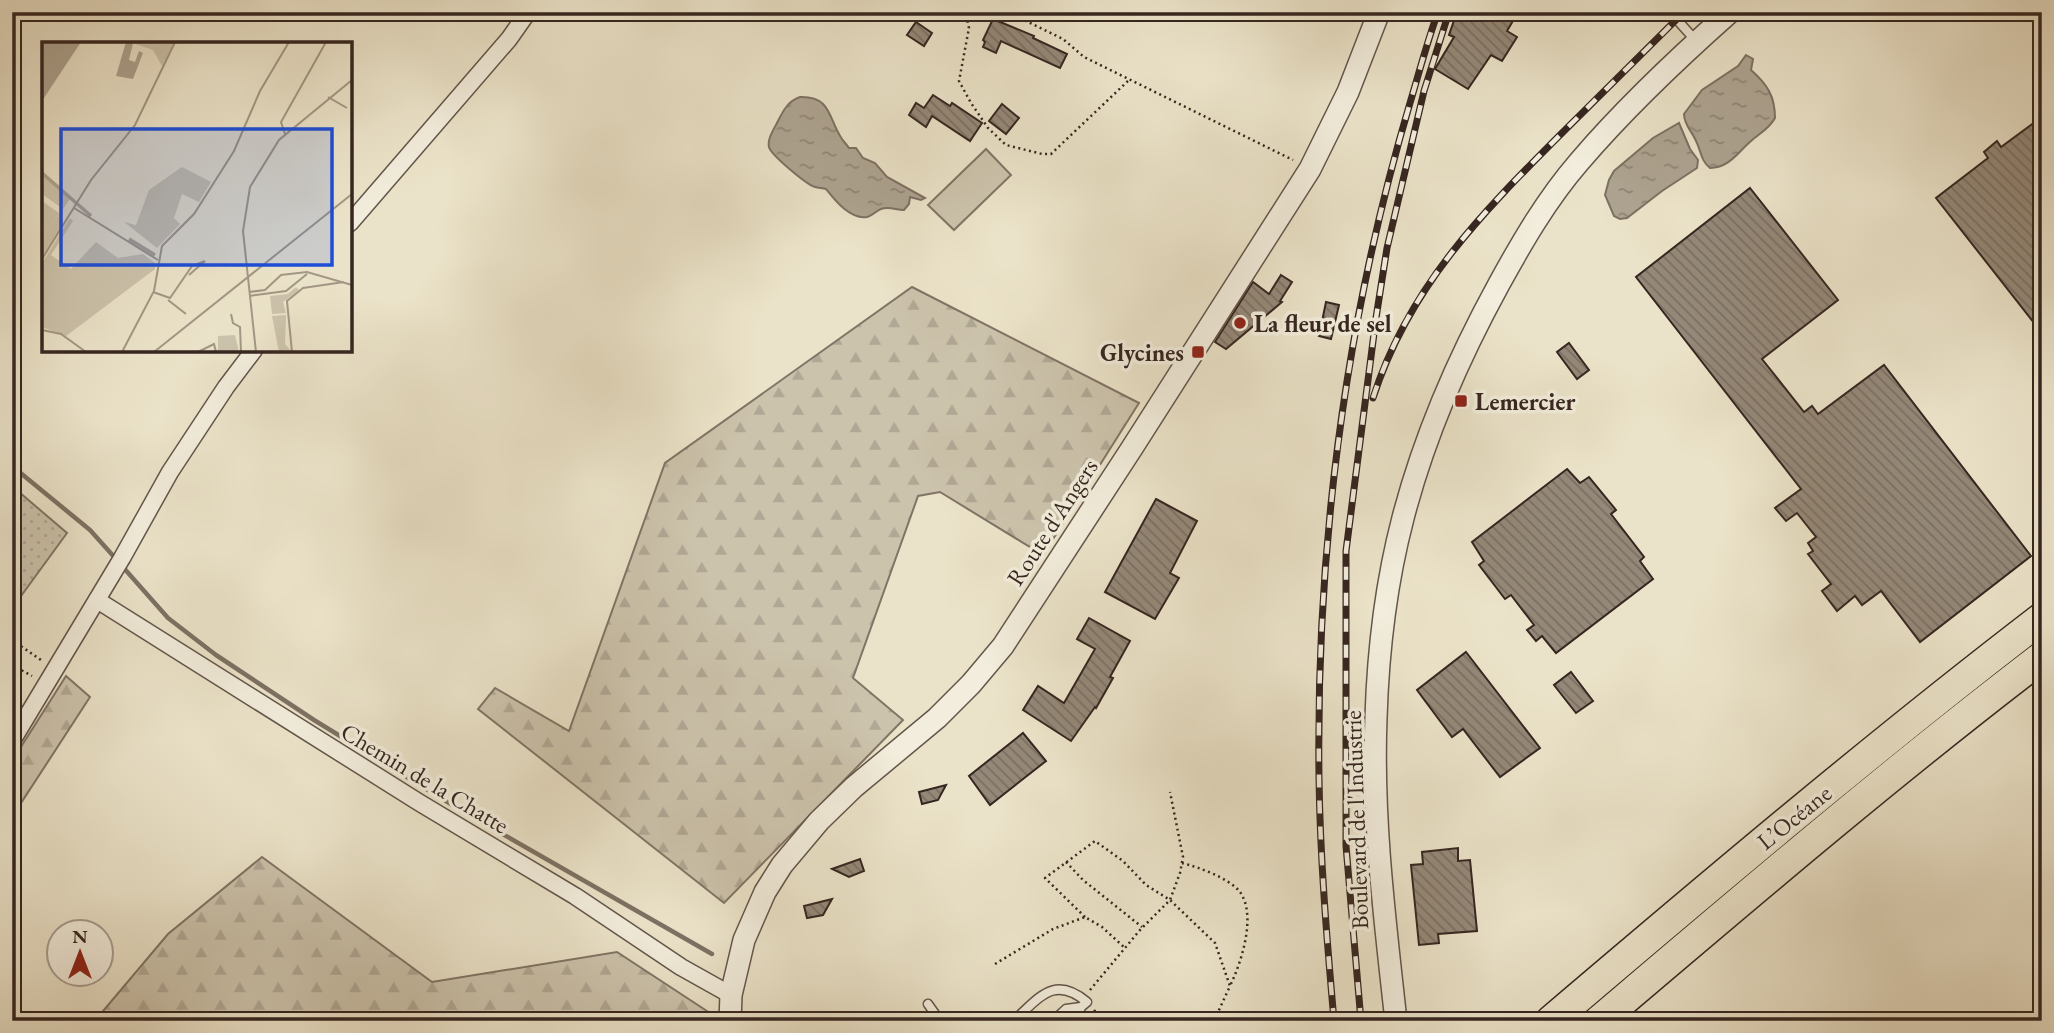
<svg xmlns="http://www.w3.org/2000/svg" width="2054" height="1033" font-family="'EB Garamond',serif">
	<defs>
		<pattern id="grass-dots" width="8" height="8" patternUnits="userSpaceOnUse" patternTransform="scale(1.75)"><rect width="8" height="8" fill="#ccc3ac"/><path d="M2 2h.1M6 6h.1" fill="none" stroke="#b0a794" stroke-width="1.8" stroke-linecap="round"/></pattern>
		<pattern id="forest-firs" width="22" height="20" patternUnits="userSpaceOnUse" patternTransform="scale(1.75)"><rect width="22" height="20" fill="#ccc3ac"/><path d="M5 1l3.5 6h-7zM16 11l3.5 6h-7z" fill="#b0a794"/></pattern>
		<pattern id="water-ripples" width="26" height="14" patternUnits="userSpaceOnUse" patternTransform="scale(1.75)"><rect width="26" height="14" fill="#ada390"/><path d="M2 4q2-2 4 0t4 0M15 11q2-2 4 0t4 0" fill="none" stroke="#8e8575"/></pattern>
		<pattern id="building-back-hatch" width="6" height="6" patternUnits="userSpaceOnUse" patternTransform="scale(1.75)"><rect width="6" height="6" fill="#948878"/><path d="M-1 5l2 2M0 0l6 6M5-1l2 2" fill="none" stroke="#7a6f62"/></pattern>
	</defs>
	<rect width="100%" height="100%" fill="#ebe3c9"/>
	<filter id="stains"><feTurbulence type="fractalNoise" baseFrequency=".00286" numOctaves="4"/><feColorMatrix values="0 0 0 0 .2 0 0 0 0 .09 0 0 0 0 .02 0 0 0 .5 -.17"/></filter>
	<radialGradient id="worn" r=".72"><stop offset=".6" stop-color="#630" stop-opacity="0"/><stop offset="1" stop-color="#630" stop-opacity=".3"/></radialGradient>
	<path fill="url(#grass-dots)" stroke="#817466" stroke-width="2" d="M12,486L67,533L13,607L12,606Z"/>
	<g fill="url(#forest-firs)" stroke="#817466" stroke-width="2">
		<path d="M912,287L1139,403L1043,555L940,492L918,496L853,678L903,720L724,903L478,709L495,688L569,731L665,463Z"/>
		<path d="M66,676L90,697L12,817V761Z"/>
		<path d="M262,857L432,982L617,952L713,1015V1021H98L103,1011L168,934Z"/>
	</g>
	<path fill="#ccc3ac" stroke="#817466" stroke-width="2" d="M986,149L1011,175L954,230L928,205Z"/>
	<g fill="url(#water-ripples)" stroke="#7d7163" stroke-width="2">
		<path d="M1746,55L1753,59L1751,70C1767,84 1775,96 1775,118C1769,129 1760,133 1751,141C1737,153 1730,167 1710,168C1701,161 1701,151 1696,141C1692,131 1684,125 1684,114L1702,90L1738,66Z"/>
		<path d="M800,97C832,96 828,119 842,139C844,142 847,145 849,148H856L863,158L875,163L887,177L925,198L921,200L910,197L909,204L904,210C896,210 889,206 881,209C876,211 872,216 867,217C850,220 834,199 826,189C822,188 819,188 815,187C807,185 771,155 769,147C767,139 774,129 778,121C783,111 788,101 800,97Z"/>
		<path d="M1679,123L1690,149L1698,160L1697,168L1662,191L1627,218L1620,219L1614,216L1605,195L1609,180L1614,171L1653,138Z"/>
	</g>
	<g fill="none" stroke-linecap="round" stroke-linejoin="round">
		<g stroke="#7d7163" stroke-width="4.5">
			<path d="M12,466L90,530L116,559"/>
			<path d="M122,566L168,618L216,655L314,720L459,809L712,954"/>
		</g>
	</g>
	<g fill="url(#building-back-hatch)" stroke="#362620" stroke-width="2">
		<path d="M1457,12H1503L1514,19L1507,31L1517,37L1502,61L1491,55L1468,89L1435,69L1454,37L1449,35Z"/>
		<path d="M993,19L1034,36L1033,38L1067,54L1060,68L1001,41L996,53L983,47L985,42L983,40Z"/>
		<path d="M916,22L932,33L924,46L907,35Z"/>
		<path d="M933,95L950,106L952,103L982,123L970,141L932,116L926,127L909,115L916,103L924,108Z"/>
		<path d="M1002,104L1019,118L1006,134L989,121Z"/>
		<path d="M2042,117V333L1936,198L1988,158L1984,152L1997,141L2001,147Z"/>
		<path d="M1750,188L1838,300L1762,359L1804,412L1812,406L1818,414L1884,365L2031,556L1920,642L1881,591L1862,605L1855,596L1837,611L1822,591L1831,584L1808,554L1813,551L1808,543L1816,537L1797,513L1786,521L1775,508L1801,489L1636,277Z"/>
		<path d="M1281,275L1292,282L1280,301L1282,302L1226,349L1215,342L1253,282L1269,294Z"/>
		<path d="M1326,302L1339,305L1331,339L1319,336Z"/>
		<path d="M1569,343L1589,370L1577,379L1557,352Z"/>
		<path d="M1567,469L1580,483L1589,477L1616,510L1611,514L1644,557L1640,561L1653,579L1556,653L1542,636L1536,641L1527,630L1534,625L1511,595L1505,599L1479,565L1484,561L1472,542Z"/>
		<path d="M1156,499L1197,521L1170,573L1179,578L1155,619L1105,592Z"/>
		<path d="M1089,618L1130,641L1110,677L1113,678L1096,708L1095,707L1071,741L1023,710L1038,686L1064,703L1095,649L1077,639Z"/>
		<path d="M1466,652L1540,748L1500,777L1463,729L1452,737L1417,690Z"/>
		<path d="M1571,672L1593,701L1576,713L1554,685Z"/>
		<path d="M1023,733L1046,761L990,805L969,776Z"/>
		<path d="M946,785L938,800L922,804L919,792Z"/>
		<path d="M1458,848V861L1470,860L1477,931L1438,934L1439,943L1419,945L1411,865L1423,864L1422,852Z"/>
		<path d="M860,859L864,871L849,877L832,869Z"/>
		<path d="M832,899L823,915L807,918L804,906Z"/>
	</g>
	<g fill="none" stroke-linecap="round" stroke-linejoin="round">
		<g stroke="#63554a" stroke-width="11">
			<g id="service">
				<path d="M1670,12L1697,42"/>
				<path d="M928,1004L940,1021"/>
				<path d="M1013,1021C1039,999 1053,974 1087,1002L1081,1007L1066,1009L1053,1021"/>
				<path d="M1076,1021L1081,1007"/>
			</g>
		</g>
		<g stroke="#63554a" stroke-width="19">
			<g id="minor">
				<path d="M350,223L509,39L528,12"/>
				<path d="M97,600L420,803L575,896L681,967L731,995"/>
				<path d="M12,741L122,558L170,472L226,387L254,350"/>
			</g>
		</g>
		<g stroke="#63554a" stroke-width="24">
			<g id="tertiary">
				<path d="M730,1021L731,995L744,940L765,892L782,865L819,821L854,787L937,718L971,684L1003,646L1132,448L1310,169L1348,92L1379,12"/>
				<path d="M1396,1021C1385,921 1372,819 1376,718C1378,651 1386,583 1403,518C1424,437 1459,357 1499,284C1522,242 1547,199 1579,162C1625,108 1677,59 1730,12"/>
			</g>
		</g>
		<g stroke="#362620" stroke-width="33">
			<g id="motorway">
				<path d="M1551,1021C1712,884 1874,747 2042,618"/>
				<path d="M1599,1021C1745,897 1890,773 2042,657"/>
			</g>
		</g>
		<g stroke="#362620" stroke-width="2.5" stroke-dasharray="2 3.5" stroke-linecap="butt">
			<path d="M962,12L966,15L969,28L959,81L971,103L988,128L1006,145L1042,154H1051L1129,80"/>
			<path d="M993,12L1022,19L1063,39L1084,57L1293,160"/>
			<path d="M966,15L980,12"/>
			<path d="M12,640L41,660"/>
			<path d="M12,665L32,676"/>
			<path d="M1066,862L1083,880L1142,927"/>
			<path d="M1182,863C1198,867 1229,878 1240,892C1257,916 1241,963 1230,986"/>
			<path d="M1085,917L1045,878L1095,841L1123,861L1146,885L1170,900L1180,873L1183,857L1170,792"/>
			<path d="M995,964L1053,929L1085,917L1102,927L1125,948"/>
			<path d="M1090,990L1140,930L1170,900L1215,943L1230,986L1214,1021"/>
			<path d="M1094,1010L1103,1021"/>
		</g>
		<use href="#service" stroke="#f2eddc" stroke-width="8"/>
		<use href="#minor" stroke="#f2eddc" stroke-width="16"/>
		<use href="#tertiary" stroke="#f2eddc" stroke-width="21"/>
		<use href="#motorway" stroke="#ebe3c9" stroke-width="30"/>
		<g stroke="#362620" stroke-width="7">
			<g id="rail">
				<path d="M1373,398C1409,286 1482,213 1563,132C1603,92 1644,52 1684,12"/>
				<path d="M1334,1021C1327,940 1320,859 1319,778C1316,550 1345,322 1410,103C1419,73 1427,42 1438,12"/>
				<path d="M1361,1021L1346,846V551L1376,318L1387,248L1424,91L1449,12"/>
			</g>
		</g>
		<use href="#rail" stroke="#f2eddc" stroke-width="4.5" stroke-dasharray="13" stroke-linecap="butt"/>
	</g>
	<g fill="#8f2418" stroke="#f2eddc" stroke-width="2.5">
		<circle cx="1240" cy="323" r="7"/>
		<rect x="1191" y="345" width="14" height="14" rx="3.5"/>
		<rect x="1454" y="394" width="14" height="14" rx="3.5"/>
	</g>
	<g text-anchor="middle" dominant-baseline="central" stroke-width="7" stroke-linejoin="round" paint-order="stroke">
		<g font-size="24" font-weight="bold" fill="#362620" stroke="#f2eddc" text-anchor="start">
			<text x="1254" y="323">La fleur de sel</text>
			<text x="1184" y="352" text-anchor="end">Glycines</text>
			<text x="1475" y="401">Lemercier</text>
		</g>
		<g font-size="24" fill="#362620" stroke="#f2eddc">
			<text transform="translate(1052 522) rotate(-57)">Route d'Angers</text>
			<text transform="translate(425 778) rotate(31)">Chemin de la Chatte</text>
			<text transform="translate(1794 817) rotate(-39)">L’Océane</text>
			<text transform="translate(1356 820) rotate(-92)">Boulevard de l'Industrie</text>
		</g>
	</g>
	<g transform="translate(42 42)">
		<rect width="310" height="310" fill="#ebe3c9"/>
		<path d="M0,133L28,157L21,167L0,152ZM0,159L17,171L0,195ZM254,245L257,248L241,260L244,271L230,272L228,254L246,252ZM244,273L243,302L248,308L237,310L230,274Z" fill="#ccc3ac"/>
		<path d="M140,125L169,140L157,160L140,152L132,176L138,182L115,206L82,180L94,183L107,148ZM17,171L20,184L0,215V195ZM28,176L31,179L9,213L29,227L54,200L76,216L101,212L113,221V227L24,294L0,285V221Z" fill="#ccc3ac"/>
		<path d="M88,0H132L120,24L111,8Z" fill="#ccc3ac"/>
		<path d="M193,293L197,310H176V294Z" fill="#ccc3ac"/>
		<path d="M0,0H39L0,59ZM84,0L91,1L87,18L93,20L97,9L101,11L91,37L74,34Z" fill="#ada390"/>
		<path fill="none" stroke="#ada390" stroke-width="3.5" d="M0,131L49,174M87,197L113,213"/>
		<path fill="none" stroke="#a39785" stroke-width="2" d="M286,55L305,66M243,92L239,80L284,0M32,166L116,218M0,217L49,138L93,83L133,0M147,233L163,219M111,250L128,256L150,224L163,219M207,250L223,248L239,233L265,230L310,243M207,254L244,249L265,232M126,258L144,272M189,272L191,281L198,285L199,310M0,288L19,292L44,310M80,310L112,249L120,204L152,172L192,109L218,49L247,0M112,310L310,152M156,310L172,302L174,310M214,310L201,189L208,145L237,98L310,38M250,310L245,259L261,246L302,240"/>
		<path fill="#1d4ed8" fill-opacity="0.15" stroke="#1d4ed8" stroke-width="3.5" d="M19,87H290V223H19Z"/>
		<rect width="310" height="310" fill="none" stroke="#362620" stroke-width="3.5"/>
	</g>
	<rect width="2054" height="1033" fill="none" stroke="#ebe3c9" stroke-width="42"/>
	<rect x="14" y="14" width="2026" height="1005" fill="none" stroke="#362620" stroke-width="3.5"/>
	<rect x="21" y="21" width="2012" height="991" fill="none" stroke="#362620" stroke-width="2"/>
	<g transform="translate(80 953)"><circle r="33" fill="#f2eddc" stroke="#a79d91" stroke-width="2"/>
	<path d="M0-5L12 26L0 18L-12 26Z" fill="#8f2418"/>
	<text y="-10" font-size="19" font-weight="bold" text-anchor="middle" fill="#362620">N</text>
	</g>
	<rect width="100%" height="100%" filter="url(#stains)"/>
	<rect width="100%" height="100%" fill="url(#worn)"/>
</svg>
